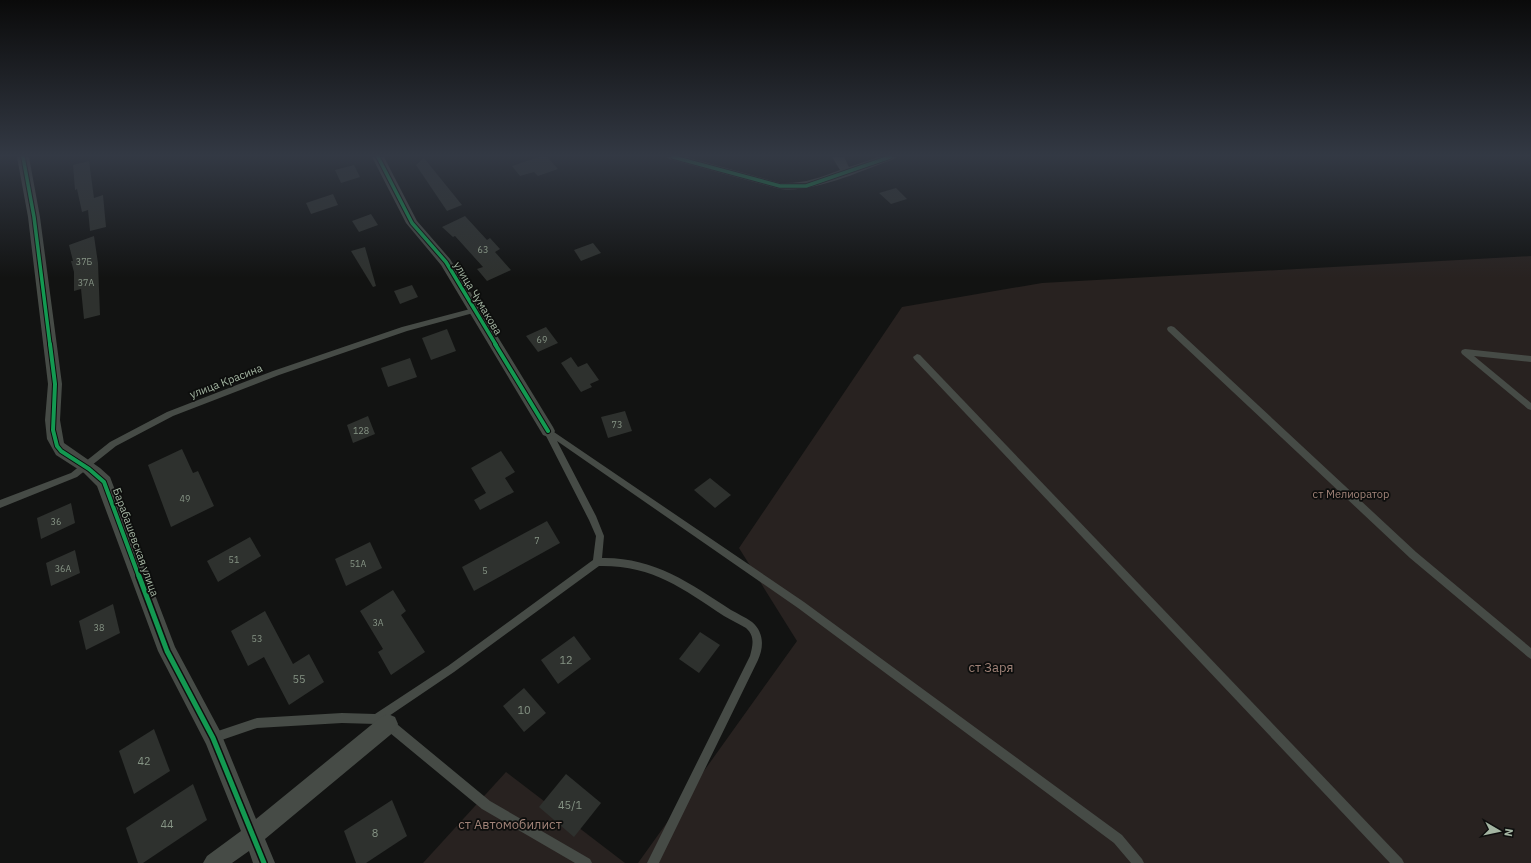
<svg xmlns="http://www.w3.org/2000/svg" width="1531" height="863" font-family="'IBM Plex Sans',sans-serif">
	<rect width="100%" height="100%" fill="#121312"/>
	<g fill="#282220">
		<path d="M1531,256V863H638L797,641L739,548L902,307L1042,283Z"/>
		<path d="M506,772L625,863H423Z"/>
	</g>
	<g fill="#2e312e">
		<path d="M539,157H547L558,169L538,176L534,172L520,176L512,166Z"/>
		<path d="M424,158L462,205L447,211L416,165Z"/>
		<path d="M89,161L94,198L103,195L106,227L90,231L88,210L82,212L77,189L75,190L73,165Z"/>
		<path d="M354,165L360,177L341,183L335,170Z"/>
		<path d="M896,188L907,199L891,204L879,193Z"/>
		<path d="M333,194L338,205L311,214L306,203Z"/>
		<path d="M371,214L378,225L359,232L352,221Z"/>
		<path d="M465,216L487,240L490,238L500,249L495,252L511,270L487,281L477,269L483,267L455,236L453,237L442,227Z"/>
		<path d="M94,236L98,263L100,315L84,319L81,289L74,291V272L71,261H73L69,245Z"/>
		<path d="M593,243L601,253L581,261L574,250Z"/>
		<path d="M365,247L376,286L373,287L351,251Z"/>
		<path d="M412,285L418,297L400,304L394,291Z"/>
		<path d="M546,327L558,343L538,352L526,336Z"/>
		<path d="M447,329L456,351L431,360L422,338Z"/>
		<path d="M571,357L578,367L587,363L599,380L590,384L592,387L581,392L561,363Z"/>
		<path d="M410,358L417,377L388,387L381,368Z"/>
		<path d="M625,411L632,431L608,438L601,417Z"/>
		<path d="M368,416L375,434L353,443L347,425Z"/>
		<path d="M182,449L193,473L198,471L214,506L171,527L148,465Z"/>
		<path d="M501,451L515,472L505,478L514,492L480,510L474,500L486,493L471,468Z"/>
		<path d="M710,478L731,495L715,508L694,490Z"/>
		<path d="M71,503L75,523L41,539L37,518Z"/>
		<path d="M547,521L560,543L474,591L462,567Z"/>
		<path d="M250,537L261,556L218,582L207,561Z"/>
		<path d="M370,542L382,568L346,586L335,559Z"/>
		<path d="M75,550L80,573L51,586L46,563Z"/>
		<path d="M393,590L406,611L401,615L425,652L391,675L378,652L383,649L360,611Z"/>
		<path d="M113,604L120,633L86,650L79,621Z"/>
		<path d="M265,611L293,664L309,654L324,682L289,705L264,657L248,666L231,631Z"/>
		<path d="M700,632L720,645L699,673L679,659Z"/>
		<path d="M574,636L591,659L558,684L541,660Z"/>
		<path d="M524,688L546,713L524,732L503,706Z"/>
		<path d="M154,729L170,771L134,794L119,751Z"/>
		<path d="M566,774L601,803L574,837L539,807Z"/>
		<path d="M193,784L207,820L143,863H138L126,828Z"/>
		<path d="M392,800L407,836L366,863H356L344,831Z"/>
	</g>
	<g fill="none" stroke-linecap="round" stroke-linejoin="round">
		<g fill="#464b46" fill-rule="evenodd">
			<path d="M474,308L478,310L477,312L407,331L279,375L173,416L116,446L77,477L0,508V500L71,473L110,442L167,412L273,371L402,327Z"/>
			<path d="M1171,326L1174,327L1416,552L1531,648V659L1528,657L1410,558L1168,331L1167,329L1168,327Z"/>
			<path d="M1465,349L1531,356V362L1474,356L1531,403V410L1528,409L1462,354L1461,352L1462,350Z"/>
			<path d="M917,354L920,355L1402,859L1404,863H1390L914,359L913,357Z"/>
			<path d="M548,428L804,602L1122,835L1142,859L1144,863H1131L1114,843L798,608L557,441L596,516L604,536L602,558C653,557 690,583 731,610C738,614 745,617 752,622C764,632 764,647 758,660L659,863H647L750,656C753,645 755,636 746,628C739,624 731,620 724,616C682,588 652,565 599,566L454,672L386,718L392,720L490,801L590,859L592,863H575L482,809L384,728L376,724L342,723L257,728L213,743L209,742L208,738L209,734L257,718L342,713L375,714L448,666L593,560L596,536L589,520L544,432L545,429Z"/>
		</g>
		<g fill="#464b46" fill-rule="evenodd">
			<path d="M17,157H29L40,217L62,384L60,420L64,443L100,468L110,477L175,647L220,731L256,819L381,717L388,714L395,717L398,724L395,731L265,839L275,863H253L249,851L232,863H203L207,856L241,831L206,744L158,651L97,486L84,473L56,455L47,439L45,420L48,384L28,217Z"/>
			<path d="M372,157H384L417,221L450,259L553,427L555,431L553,435L548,437L543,435L441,265L406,223Z"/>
			<path d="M667,157H686L780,183C804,184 818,178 840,170L832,157H844L849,167L879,157H896L894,159C863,170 808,196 776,188L669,159Z"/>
		</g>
		<g stroke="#0d0e0d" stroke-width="5.5">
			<g id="cycleway-far2">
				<path d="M23,157L34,217L50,345"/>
				<path d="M378,157L412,223L446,262L496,345"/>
				<path d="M673,157L780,186H806L890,157"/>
			</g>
		</g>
		<g stroke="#0d0e0d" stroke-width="6">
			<g id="cycleway-far1">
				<path d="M50,344L55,384L53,430L57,446L61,451L89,469L104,482L139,577"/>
				<path d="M495,344L548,431"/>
			</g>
		</g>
		<g stroke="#0d0e0d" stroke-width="8">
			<path id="cycleway" d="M139,576L167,651L213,738L264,863"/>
		</g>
		<use href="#cycleway-far2" stroke="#139951" stroke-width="3.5"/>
		<use href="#cycleway-far1" stroke="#139951" stroke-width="4"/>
		<use href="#cycleway" stroke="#139951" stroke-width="5"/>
	</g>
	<linearGradient id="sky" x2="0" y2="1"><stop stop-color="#0a0a0a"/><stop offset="0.56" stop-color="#333944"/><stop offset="1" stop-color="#333944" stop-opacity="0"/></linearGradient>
	<rect width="1531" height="278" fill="url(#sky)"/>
	<g text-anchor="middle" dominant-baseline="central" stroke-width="3.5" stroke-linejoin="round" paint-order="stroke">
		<g font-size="9" fill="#869485">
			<text x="483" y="249">63</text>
			<text x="84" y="261">37Б</text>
			<text x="86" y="282">37А</text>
			<text x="542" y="339">69</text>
			<text x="617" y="424">73</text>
			<text x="361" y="430">128</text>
			<text x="185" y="498">49</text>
			<text x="56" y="521">36</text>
			<text x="537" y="540">7</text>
			<text x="234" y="559">51</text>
			<text x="358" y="563">51А</text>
			<text x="63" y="568">36А</text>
			<text x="485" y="570">5</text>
			<text x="378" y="622">3А</text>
			<text x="99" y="627">38</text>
			<text x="257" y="638">53</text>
		</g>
		<g font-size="11" fill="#a4b5a2" stroke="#0d0e0d">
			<text transform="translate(478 298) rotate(59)">улица Чумакова</text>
			<text transform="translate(226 381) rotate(-21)">улица Красина</text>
			<text transform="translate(136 542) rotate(70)">Барабашевская улица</text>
		</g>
		<g font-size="11" fill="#a18378" stroke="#0d0e0d">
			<text x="1351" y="494">ст Мелиоратор</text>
		</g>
		<g font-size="11" fill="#869485">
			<text x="566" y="660">12</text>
			<text x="299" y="679">55</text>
			<text x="524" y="710">10</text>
			<text x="144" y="761">42</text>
			<text x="570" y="805">45/1</text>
			<text x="167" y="824">44</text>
			<text x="375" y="833">8</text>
		</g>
		<g font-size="13" fill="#a18378" stroke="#0d0e0d">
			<text x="991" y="667">ст Заря</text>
			<text x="510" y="824">ст Автомобилист</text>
		</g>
	</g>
	<g transform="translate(1499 831) rotate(99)" stroke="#0d0e0d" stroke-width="3" paint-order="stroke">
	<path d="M0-3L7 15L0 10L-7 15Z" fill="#a4b5a2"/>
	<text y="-6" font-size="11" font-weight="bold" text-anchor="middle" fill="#a4b5a2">N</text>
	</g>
</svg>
